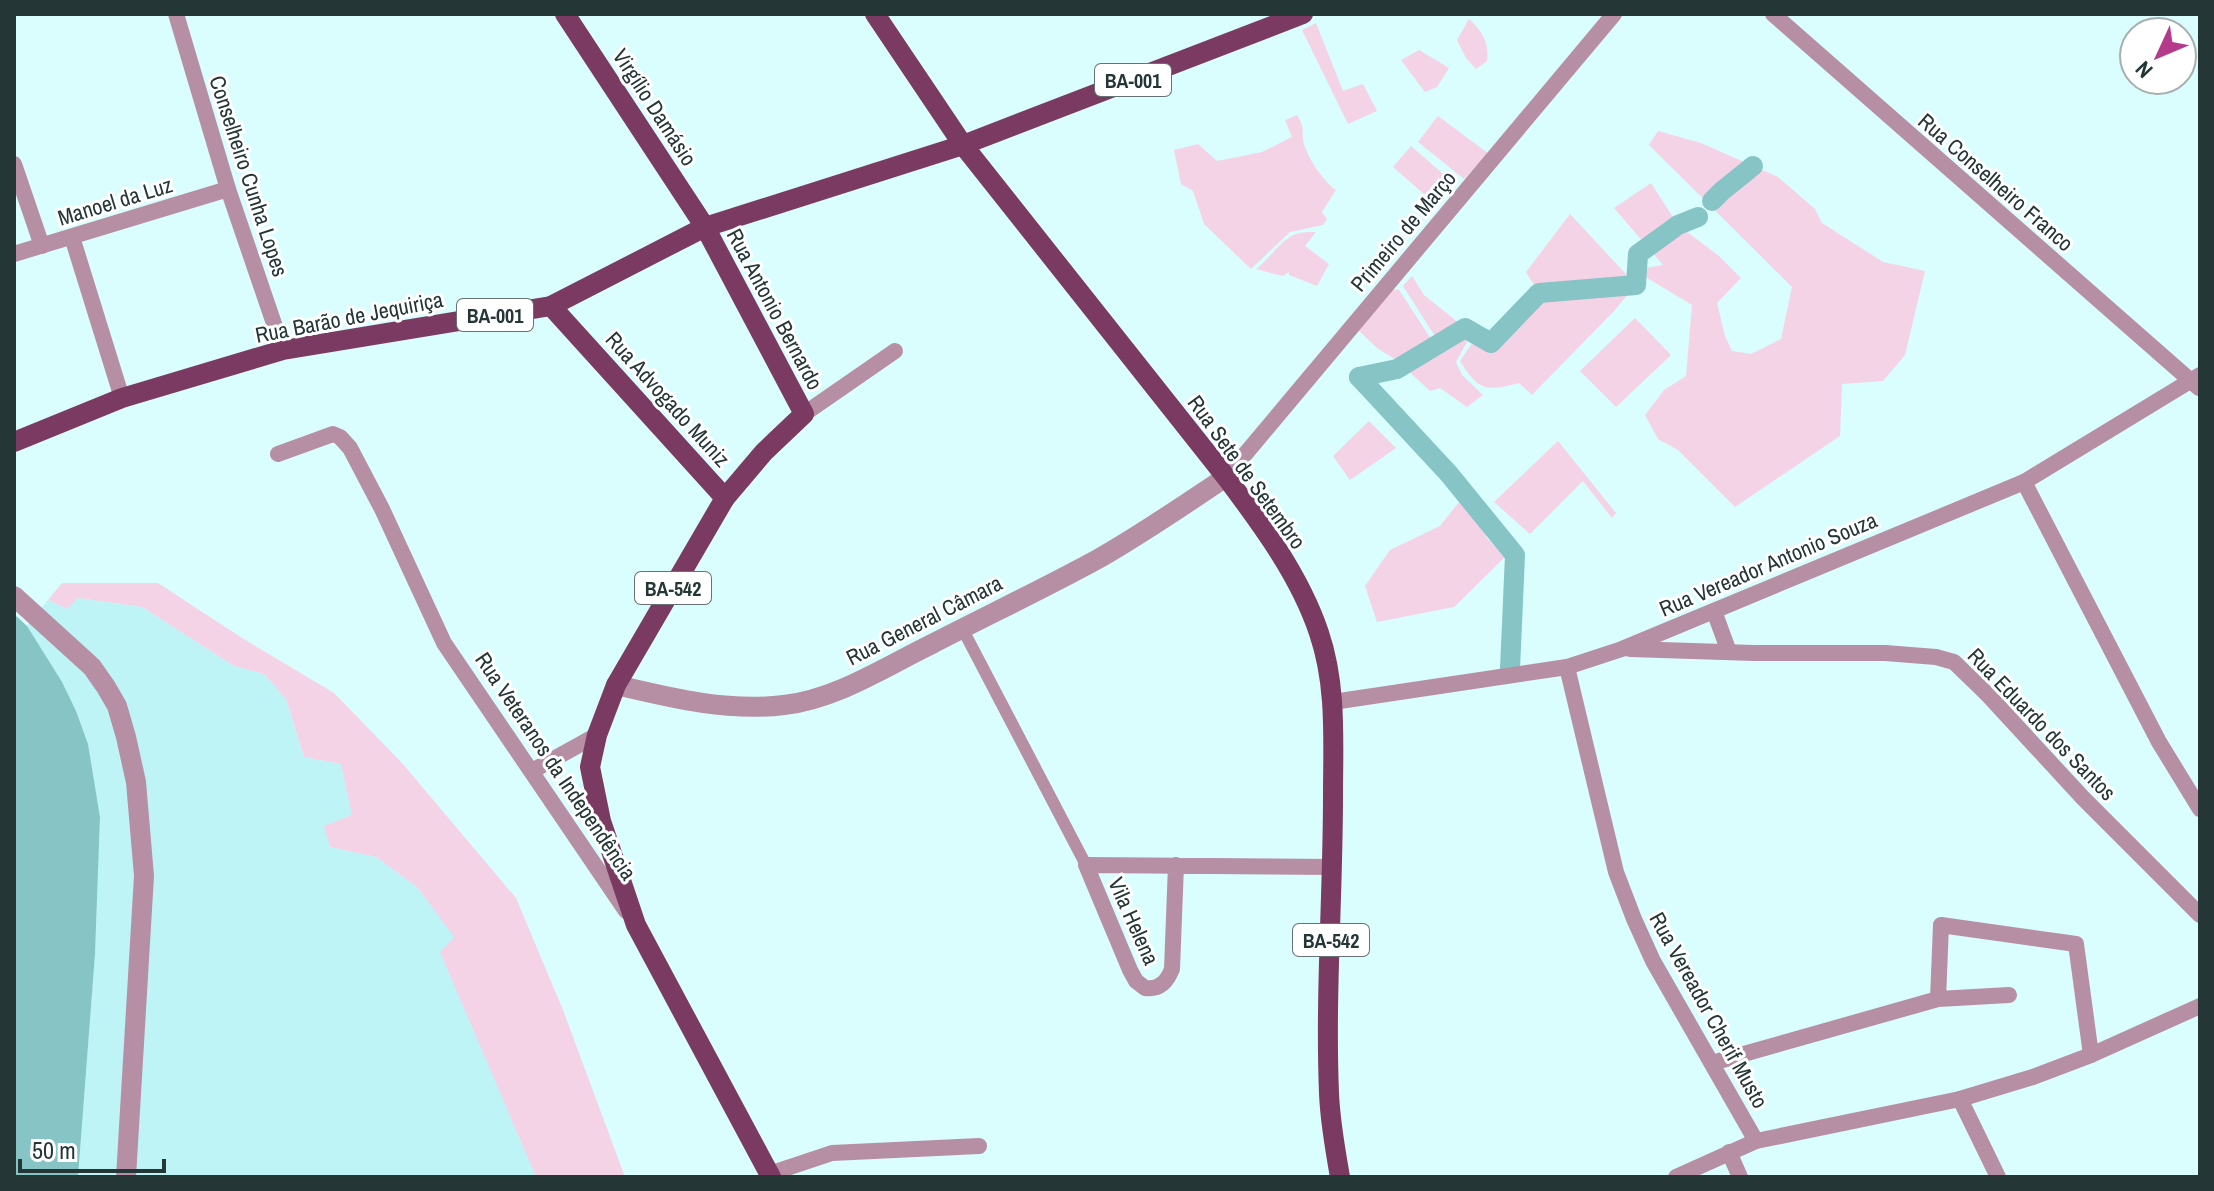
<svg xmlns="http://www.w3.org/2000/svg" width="2214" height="1191" font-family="'Archivo Narrow',sans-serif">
	<rect width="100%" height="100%" fill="#dafdfe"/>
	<path fill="#bef4f6" d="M77,598L142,607L234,666L264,674L286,699L304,757L341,764L353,815L330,847L376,857L418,888L455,937L504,1101L536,1177H78L95,954L100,817L88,744L76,711L27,626L48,600L67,609Z"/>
	<g fill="#f5d3e6">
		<path d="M1469,19C1482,31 1489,42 1487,61L1476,69L1466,58L1457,40Z"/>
		<path d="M1316,23L1343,91L1363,84L1377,111L1348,124L1302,30Z"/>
		<path d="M1419,50L1449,68L1437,87L1425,92L1401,60Z"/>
		<path d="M1297,115C1307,130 1300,135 1305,147C1309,160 1325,183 1336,190L1322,212L1327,219L1323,225L1290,232L1251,269L1204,224L1193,191L1181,184L1174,150L1198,144L1217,161L1262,152L1292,137L1285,120Z"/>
		<path d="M1438,116L1489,154L1464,179L1418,142Z"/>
		<path d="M1658,131L1701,143L1778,177L1815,209L1822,223L1883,262L1925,271L1905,355L1883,381L1842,384L1840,436L1735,507L1678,450L1658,439L1645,415L1664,390L1686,376L1692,305L1634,270L1663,265L1614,208L1651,183L1678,225L1719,256L1741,278L1717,303L1725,336L1732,351L1751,354L1781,339L1792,287L1649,145Z"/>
		<path d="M1411,146L1450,180L1432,201L1393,167Z"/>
		<path d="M1570,214L1636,285L1614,311L1532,395L1519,383C1486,392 1478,390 1460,361L1481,330L1492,343L1509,331L1539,293L1526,272Z"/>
		<path d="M1316,232L1305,246L1329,264L1317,286L1289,275V272L1283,276L1256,269C1269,260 1281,239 1296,234C1302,232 1310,232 1316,232Z"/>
		<path d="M1412,276L1424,295L1465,328L1451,341H1438L1403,286Z"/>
		<path d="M1388,289L1399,290L1431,339L1401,363L1377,348L1355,327Z"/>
		<path d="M1635,318L1671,355L1616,407L1580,371Z"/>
		<path d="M1474,329L1456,362L1462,375L1483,395L1467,407L1440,388L1430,391L1404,367L1432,347L1457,340L1467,330Z"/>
		<path d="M1369,421L1396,448L1350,480L1333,456Z"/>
		<path d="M1558,441L1616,513L1612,518L1583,481L1530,534L1494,502Z"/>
		<path d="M1464,496L1487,538L1505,557L1454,607L1377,622L1365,586L1390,550L1440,526Z"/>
		<path d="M62,583H158L242,638L334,693L402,763L516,898L563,1010L625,1177H536L440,952L454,937L418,888L376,857L330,847L324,826L352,815L341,764L304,757L286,699L264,674L234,666L142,607L78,598L67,609L48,600Z"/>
	</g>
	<path fill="#86c4c6" d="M14,614L27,626L62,682L76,711L88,744L100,817L95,954L78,1177H14Z"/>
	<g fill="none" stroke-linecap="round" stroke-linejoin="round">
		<g stroke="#86c4c6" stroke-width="20">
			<path d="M1712,201L1722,191L1753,166"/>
			<path d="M1359,377L1397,369L1465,328L1491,343L1539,293L1636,285L1638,254L1678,225L1698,217"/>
			<path d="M1359,377L1449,474L1515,555L1510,669"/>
		</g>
		<path stroke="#b68fa4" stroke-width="12" d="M962,628L1086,865"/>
		<g stroke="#b68fa4" stroke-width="16">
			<path d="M176,14L228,189L283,350"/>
			<path d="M1773,14L2199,388"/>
			<path d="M14,164L42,246"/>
			<path d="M72,237L122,398"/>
			<path d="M14,254L228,189"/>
			<path d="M804,414L895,351"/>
			<path d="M278,454L333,434L340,437L350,448L382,509L444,643L626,911"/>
			<path d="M1226,477L1614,14"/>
			<path d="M2024,482L2159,742L2200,809"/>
			<path d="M1714,611L1729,652"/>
			<path d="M1630,649L1754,653H1885L1936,657L1954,662L1988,695L2083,798L2200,915"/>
			<path d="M1567,667L1616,872L1634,919L1653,961L1756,1141"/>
			<path d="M1333,702L1567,667L1622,649L2024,482L2200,375"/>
			<path d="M532,771L597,735"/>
			<path d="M1176,865L1172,969C1167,982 1159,990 1145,988L1136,981L1130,970L1086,865L1333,867"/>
			<path d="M1938,999L1941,925L2076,944L2091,1055"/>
			<path d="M1712,1063L1938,999L2009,995"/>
			<path d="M1960,1099L1998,1177"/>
			<path d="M1729,1152L1740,1177"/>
			<path d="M769,1174L832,1153L979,1146"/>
			<path d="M1676,1177L1756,1141L1960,1099L2033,1077L2091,1055L2200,1006"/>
		</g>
		<g stroke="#b68fa4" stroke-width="20">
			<path d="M14,596L92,667L106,687L117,706L126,737L136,782L144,876L126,1177"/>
			<path d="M616,685C671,698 727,712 784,705C836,699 883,668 930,645C986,616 1043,589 1098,559C1142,534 1184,505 1226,477"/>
		</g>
		<g stroke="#7b3a62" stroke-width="20">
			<path d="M565,14L705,227L804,414L764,452L725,498"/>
			<path d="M875,14L963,145L1226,477C1262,525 1300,576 1319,633C1337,686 1333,741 1333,796C1333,895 1325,994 1329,1093C1330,1121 1335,1149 1340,1177"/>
			<path d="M551,306L725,498L616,685L597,735L590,767L601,821L636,925L771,1177"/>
			<path d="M14,442L122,398L283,350L551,306L705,227L963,145L1303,14"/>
		</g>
	</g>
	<g text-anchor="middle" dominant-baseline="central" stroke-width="6" stroke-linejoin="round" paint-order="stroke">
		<g fill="#fff" stroke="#667273" stroke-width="2">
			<rect x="1095" y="64" width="76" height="32" rx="6"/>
			<rect x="457" y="299" width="76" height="32" rx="6"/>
			<rect x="635" y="572" width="76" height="32" rx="6"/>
			<rect x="1293" y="924" width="76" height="32" rx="6"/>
		</g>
		<g font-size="20" font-weight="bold" fill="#253637">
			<text x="1133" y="80">BA-001</text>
			<text x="495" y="315">BA-001</text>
			<text x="673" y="588">BA-542</text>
			<text x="1331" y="940">BA-542</text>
		</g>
		<g font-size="22" fill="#253637" stroke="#fff">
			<text transform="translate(655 107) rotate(57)">Virgílio Damásio</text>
			<text transform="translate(249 176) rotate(72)">Conselheiro Cunha Lopes</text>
			<text transform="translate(1996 182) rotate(41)">Rua Conselheiro Franco</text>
			<text transform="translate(115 201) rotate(-17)">Manoel da Luz</text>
			<text transform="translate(1403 231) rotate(-50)">Primeiro de Março</text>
			<text transform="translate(775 309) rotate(62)">Rua Antonio Bernardo</text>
			<text transform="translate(349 317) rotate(-11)">Rua Barão de Jequiriça</text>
			<text transform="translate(668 399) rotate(48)">Rua Advogado Muniz</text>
			<text transform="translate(1247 472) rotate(54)">Rua Sete de Setembro</text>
			<text transform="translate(1768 564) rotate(-23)">Rua Vereador Antonio Souza</text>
			<text transform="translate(924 620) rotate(-27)">Rua General Câmara</text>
			<text transform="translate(2042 724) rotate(46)">Rua Eduardo dos Santos</text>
			<text transform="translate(556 766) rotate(56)">Rua Veteranos da Independência</text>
			<text transform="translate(1134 921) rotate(66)">Vila Helena</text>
			<text transform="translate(1709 1010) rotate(61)">Rua Vereador Cherif Musto</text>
		</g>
	</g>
	<rect width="2214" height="1191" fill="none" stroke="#253637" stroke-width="32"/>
	<g transform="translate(2158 56) rotate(226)"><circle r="38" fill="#ffffff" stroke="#a8afaf" stroke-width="2"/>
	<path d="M0-6L14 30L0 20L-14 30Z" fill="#b53a8b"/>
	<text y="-12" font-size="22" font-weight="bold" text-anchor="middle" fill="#253637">N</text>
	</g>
	<path d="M20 1159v12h144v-12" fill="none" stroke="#253637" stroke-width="4"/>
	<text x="32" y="1159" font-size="24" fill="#253637" stroke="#ffffff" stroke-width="6" paint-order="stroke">50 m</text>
</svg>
